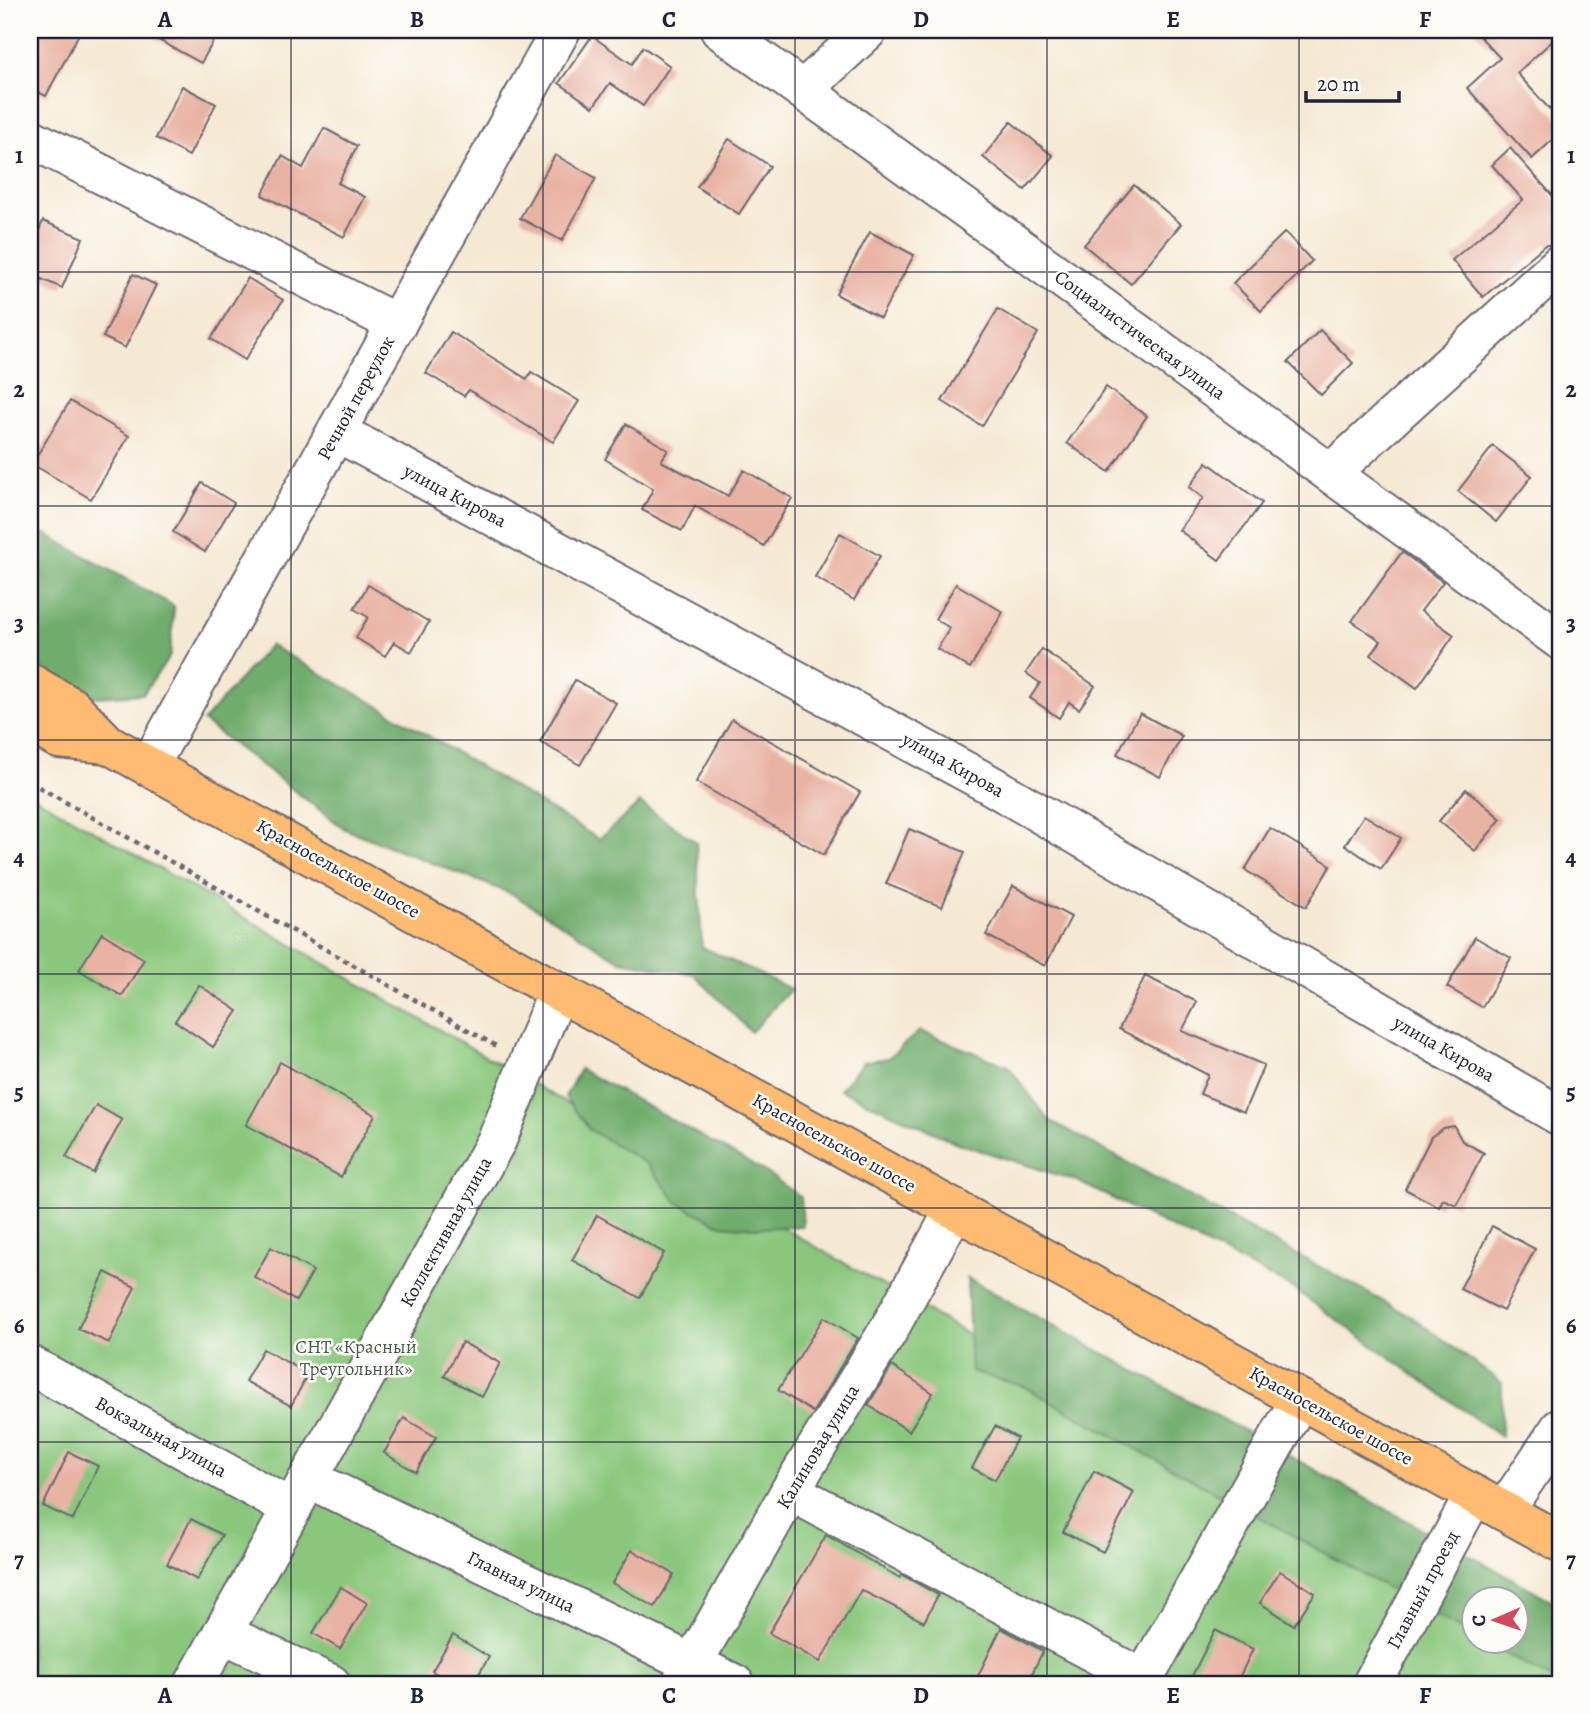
<svg xmlns="http://www.w3.org/2000/svg" width="1590" height="1714" font-family="Alegreya,serif">
	<rect width="100%" height="100%" fill="#fdfcf7"/>
	<filter id="ink" filterUnits="userSpaceOnUse"><feTurbulence type="fractalNoise" baseFrequency=".0143" numOctaves="2"/><feDisplacementMap in="SourceGraphic" scale="14" xChannelSelector="R" yChannelSelector="G"/><feConvolveMatrix kernelMatrix="1 2 1 2 8 2 1 2 1" color-interpolation-filters="sRGB"/></filter>
	<filter id="wash" filterUnits="userSpaceOnUse"><feTurbulence type="fractalNoise" baseFrequency=".00686" numOctaves="4" result="noise"/><feDisplacementMap in="SourceGraphic" scale="28" xChannelSelector="R" yChannelSelector="G"/><feGaussianBlur stdDeviation="1.57" result="paint"/><feColorMatrix in="noise" values="0 0 0 0 0 0 0 0 0 0 0 0 0 0 0 0 0 1.4 0 .05"/><feComposite in="paint" operator="in"/></filter>
	<g filter="url(#wash)">
		<rect width="100%" height="100%" fill="#f6e9d4"/>
		<path fill="#8ac77d" stroke="#56745c" stroke-width="2" d="M30,794L1474,1626V1640L1499,1641L1560,1676V1684H30Z"/>
		<g fill="#6fac6c" stroke="#486754" stroke-width="2">
			<path d="M30,525L174,606L170,656L143,694L95,697L30,663Z"/>
			<path d="M270,645L379,706L599,839L640,803L696,842L702,947L791,989L751,1032L694,974L621,961L512,894L345,829L203,721Z"/>
			<path d="M920,1031L1008,1066L1049,1120L1412,1317L1502,1383L1501,1437L1291,1287L1077,1181L957,1143L840,1090L863,1062L888,1058Z"/>
			<path d="M580,1069L764,1171L801,1197L803,1226L756,1228L721,1225L678,1203L647,1164L590,1130L565,1097Z"/>
			<path d="M967,1278L1560,1605V1684L1482,1641L1516,1640V1598H1474V1636L1023,1386L971,1372Z"/>
		</g>
		<g id="blocks">
			<g fill="#e9b3a4">
				<path d="M30,30H81L46,96L30,88Z"/>
				<path d="M140,30H220L201,63Z"/>
				<path d="M1474,30H1560V34L1517,73L1560,121V133L1532,159L1467,88L1500,58Z"/>
				<path d="M592,36L632,64L643,47L670,66L643,106L610,83L593,107L559,83Z"/>
				<path d="M182,86L216,104L189,156L156,138Z"/>
				<path d="M1011,122L1053,156L1025,190L983,157Z"/>
				<path d="M324,128L357,146L338,183L365,197L344,237L262,195L282,156L303,168Z"/>
				<path d="M729,139L770,166L739,214L697,187Z"/>
				<path d="M1510,148L1560,204V236L1551,245H1545L1483,297L1452,260L1523,200L1492,165Z"/>
				<path d="M555,155L596,178L562,241L520,218Z"/>
				<path d="M1134,185L1181,224L1131,284L1084,245Z"/>
				<path d="M43,221L83,238L62,288L30,274V252Z"/>
				<path d="M870,232L914,255L880,318L836,294Z"/>
				<path d="M1285,232L1312,261L1261,311L1233,283Z"/>
				<path d="M133,274L156,285L125,348L103,337Z"/>
				<path d="M248,278L283,300L245,360L211,339Z"/>
				<path d="M998,309L1038,333L982,426L942,401Z"/>
				<path d="M1320,330L1353,363L1321,395L1288,362Z"/>
				<path d="M451,332L527,379L531,372L579,401L553,442L469,390L464,396L426,373Z"/>
				<path d="M1106,387L1147,416L1109,472L1067,443Z"/>
				<path d="M70,401L129,436L91,499L32,464Z"/>
				<path d="M626,424L668,450L661,461L728,496L744,470L792,498L764,546L695,506L682,531L642,510L653,489L605,459Z"/>
				<path d="M1493,446L1532,476L1496,522L1458,491Z"/>
				<path d="M1207,462L1262,503L1219,560L1179,530L1203,498L1189,487Z"/>
				<path d="M202,483L234,503L205,552L173,532Z"/>
				<path d="M840,533L880,556L854,600L815,577Z"/>
				<path d="M1402,552L1443,582L1421,611L1454,635L1417,688L1371,655L1381,641L1352,621Z"/>
				<path d="M956,584L1003,612L970,668L937,649L950,628L935,619Z"/>
				<path d="M368,585L429,622L411,652L394,642L385,656L356,638L368,617L354,609Z"/>
				<path d="M1042,649L1095,686L1079,709L1069,702L1059,718L1030,698L1040,683L1026,673Z"/>
				<path d="M575,680L616,703L580,765L540,742Z"/>
				<path d="M1140,713L1182,736L1160,777L1117,754Z"/>
				<path d="M732,719L860,792L824,855L696,782Z"/>
				<path d="M1466,789L1501,819L1475,851L1439,821Z"/>
				<path d="M1364,815L1401,838L1381,869L1345,845Z"/>
				<path d="M1270,828L1331,865L1306,907L1245,870Z"/>
				<path d="M909,829L965,852L942,907L886,884Z"/>
				<path d="M1013,886L1071,917L1045,966L986,935Z"/>
				<path d="M102,933L144,959L122,996L79,970Z"/>
				<path d="M1475,937L1511,958L1482,1007L1447,987Z"/>
				<path d="M1145,976L1197,1002L1182,1031L1264,1065L1244,1112L1200,1094L1208,1075L1119,1029Z"/>
				<path d="M199,985L238,1011L213,1047L175,1021Z"/>
				<path d="M280,1062L375,1115L341,1177L246,1125Z"/>
				<path d="M96,1105L122,1120L93,1173L66,1157Z"/>
				<path d="M1454,1126L1462,1141L1484,1153L1456,1205L1443,1199L1439,1207L1405,1189L1431,1137L1443,1128Z"/>
				<path d="M597,1215L664,1253L640,1298L572,1260Z"/>
				<path d="M1492,1226L1535,1249L1503,1311L1460,1289Z"/>
				<path d="M271,1247L313,1271L296,1301L254,1277Z"/>
				<path d="M105,1272L135,1287L109,1343L78,1329Z"/>
				<path d="M824,1317L858,1338L813,1412L778,1390Z"/>
				<path d="M462,1342L500,1363L482,1397L444,1376Z"/>
				<path d="M263,1349L308,1374L291,1406L245,1381Z"/>
				<path d="M892,1366L933,1393L909,1431L868,1405Z"/>
				<path d="M404,1418L436,1437L416,1472L384,1453Z"/>
				<path d="M995,1426L1017,1438L995,1480L972,1468Z"/>
				<path d="M69,1452L98,1466L73,1520L43,1506Z"/>
				<path d="M1094,1471L1134,1492L1103,1552L1063,1532Z"/>
				<path d="M191,1519L222,1535L197,1580L167,1564Z"/>
				<path d="M826,1535L900,1578L902,1575L938,1595L924,1622L861,1590L820,1662L769,1633Z"/>
				<path d="M632,1550L674,1574L655,1607L612,1583Z"/>
				<path d="M1280,1571L1315,1593L1294,1625L1260,1603Z"/>
				<path d="M341,1587L367,1603L340,1649L313,1633Z"/>
				<path d="M1001,1628L1043,1651L1027,1684H974Z"/>
				<path d="M1215,1630L1253,1649L1236,1684H1188Z"/>
				<path d="M453,1635L489,1657L473,1684H454L432,1671Z"/>
			</g>
		</g>
	</g>
	<g filter="url(#ink)">
		<use href="#blocks" fill-opacity="0" stroke="#6c6871" stroke-width="2"/>
		<g fill="none" stroke-linecap="round" stroke-linejoin="round">
			<g stroke="#6c6871" stroke-width="42">
				<g id="minor">
					<path d="M720,30L1560,640"/>
					<path d="M803,90L868,30"/>
					<path d="M30,138L397,324"/>
					<path d="M337,432L989,784L1560,1116"/>
					<path d="M1331,473L1560,264"/>
					<path d="M149,766L561,30"/>
					<path d="M30,1365L292,1509"/>
					<path d="M309,1479L735,1684"/>
					<path d="M790,1491L1143,1679"/>
					<path d="M1504,1511L1560,1428"/>
					<path d="M222,1633L331,1684"/>
					<path d="M194,1684L497,1140L558,991"/>
					<path d="M681,1684L790,1491L888,1331L955,1209"/>
					<path d="M1141,1684L1300,1399"/>
					<path d="M1372,1684L1474,1495"/>
				</g>
			</g>
			<g stroke="#6c6871" stroke-width="42">
				<g id="highway">
					<path d="M30,683L72,707L108,744L1560,1542"/>
					<path d="M30,723L59,739L108,744"/>
				</g>
			</g>
			<path stroke="#6c6871" stroke-width="4.5" stroke-dasharray="5 5" stroke-linecap="butt" d="M30,782L498,1047"/>
			<use href="#minor" stroke="#fff" stroke-width="38"/>
			<use href="#highway" stroke="#febb71" stroke-width="38"/>
		</g>
	</g>
	<path fill="none" stroke="#22223b" stroke-width="2" stroke-opacity="0.55" d="M291,30V1684M543,30V1684M795,30V1684M1047,30V1684M1299,30V1684M30,272H1560M30,506H1560M30,740H1560M30,974H1560M30,1208H1560M30,1442H1560"/>
	<g text-anchor="middle" dominant-baseline="central" stroke-width="5" stroke-linejoin="round" paint-order="stroke">
		<g font-size="19" fill="#22223b" stroke="#fdfcf7">
			<text transform="translate(1140 335) rotate(36)">Социалистическая улица</text>
			<text transform="translate(356 398) rotate(-61)">Речной переулок</text>
			<text transform="translate(455 496) rotate(28)">улица Кирова</text>
			<text transform="translate(953 765) rotate(29)">улица Кирова</text>
			<text transform="translate(338 869) rotate(29)">Красносельское шоссе</text>
			<text transform="translate(1444 1049) rotate(30)">улица Кирова</text>
			<text transform="translate(834 1143) rotate(29)">Красносельское шоссе</text>
			<text transform="translate(446 1232) rotate(-61)">Коллективная улица</text>
			<text transform="translate(1331 1416) rotate(29)">Красносельское шоссе</text>
			<text transform="translate(161 1437) rotate(29)">Вокзальная улица</text>
			<text transform="translate(818 1447) rotate(-59)">Калиновая улица</text>
			<text transform="translate(521 1582) rotate(26)">Главная улица</text>
			<text transform="translate(1423 1590) rotate(-62)">Главный проезд</text>
		</g>
		<g font-size="19" fill="#465c52" stroke="#fdfcf7">
			<text x="356" y="1347">СНТ «Красный<tspan x="356" dy="22">Треугольник»</tspan></text>
		</g>
	</g>
	<rect width="1590" height="1714" fill="none" stroke="#fdfcf7" stroke-width="77"/>
	<g transform="translate(1495 1620) rotate(268)"><circle r="33" fill="#fdfcf7" stroke="#a5a5ac" stroke-width="2"/>
	<path d="M0-5L12 26L0 18L-12 26Z" fill="#d1495b"/>
	<text y="-10" font-size="19" font-weight="bold" text-anchor="middle" fill="#22223b">С</text>
	</g>
	<path d="M1306 91v10h93v-10" fill="none" stroke="#22223b" stroke-width="3.5"/>
	<text x="1317" y="91" font-size="21" fill="#22223b" stroke="#fdfcf7" stroke-width="5" paint-order="stroke">20 m</text>
	<rect x="38" y="38" width="1514" height="1638" fill="none" stroke="#22223b" stroke-width="2.5"/>
	<g font-size="23" text-anchor="middle" font-weight="bold" fill="#22223b">
		<text x="165" y="27">A</text>
		<text x="417" y="27">B</text>
		<text x="669" y="27">C</text>
		<text x="921" y="27">D</text>
		<text x="1173" y="27">E</text>
		<text x="1425" y="27">F</text>
		<text x="19" y="163">1</text>
		<text x="1571" y="163">1</text>
		<text x="19" y="397">2</text>
		<text x="1571" y="397">2</text>
		<text x="19" y="631">3</text>
		<text x="1571" y="631">3</text>
		<text x="19" y="865">4</text>
		<text x="1571" y="865">4</text>
		<text x="19" y="1099">5</text>
		<text x="1571" y="1099">5</text>
		<text x="19" y="1333">6</text>
		<text x="1571" y="1333">6</text>
		<text x="19" y="1567">7</text>
		<text x="1571" y="1567">7</text>
		<text x="165" y="1703">A</text>
		<text x="417" y="1703">B</text>
		<text x="669" y="1703">C</text>
		<text x="921" y="1703">D</text>
		<text x="1173" y="1703">E</text>
		<text x="1425" y="1703">F</text>
	</g>
</svg>
